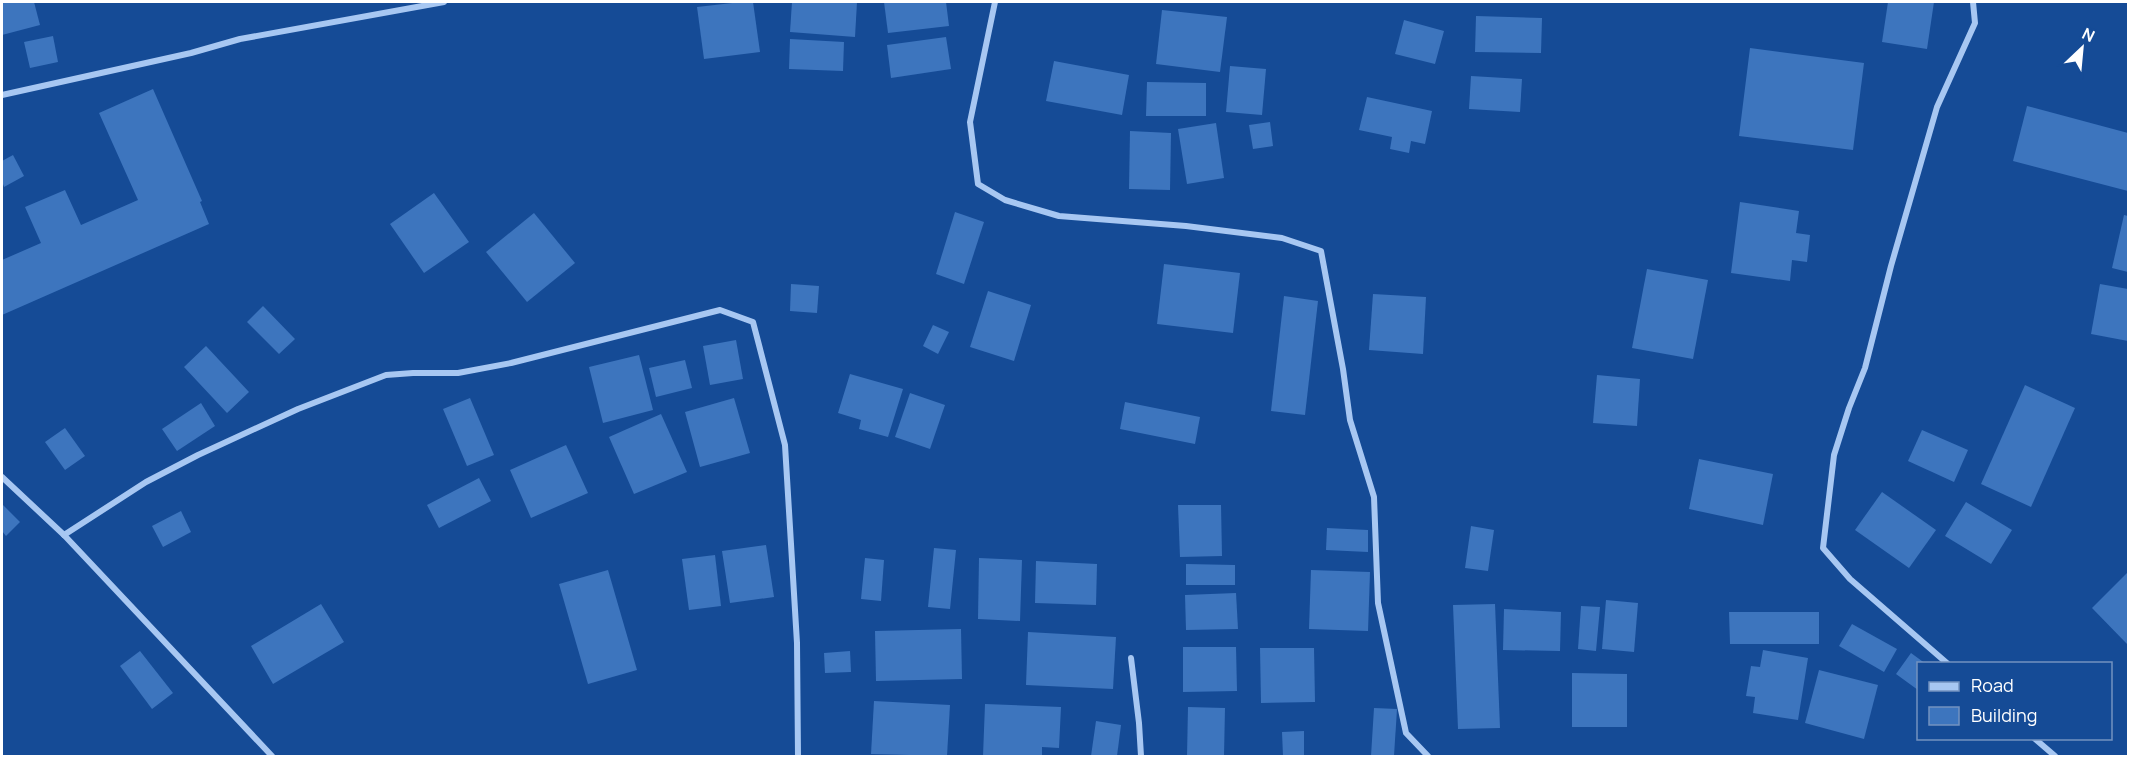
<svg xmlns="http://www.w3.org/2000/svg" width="2130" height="758" font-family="Manrope,sans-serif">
	<rect width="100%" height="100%" fill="#154b96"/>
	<g fill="#3d75be">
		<path d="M2,2H34L40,25L2,35Z"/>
		<path d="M741,2H753L760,52L704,59L697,7Z"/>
		<path d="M792,2H857L855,37L790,32Z"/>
		<path d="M884,2H946L949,26L888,33Z"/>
		<path d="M1888,2H1934L1927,49L1882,42Z"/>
		<path d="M1162,10L1227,17L1220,72L1156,64Z"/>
		<path d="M1476,16L1542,18L1541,53L1475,52Z"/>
		<path d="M1404,20L1444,31L1435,64L1395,54Z"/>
		<path d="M53,36L58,62L30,68L24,42Z"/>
		<path d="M946,37L951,69L891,78L887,45Z"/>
		<path d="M790,39L844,42L843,71L789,69Z"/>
		<path d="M1750,48L1864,63L1853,150L1739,136Z"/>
		<path d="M1054,61L1129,75L1122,115L1046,101Z"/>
		<path d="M1230,66L1266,69L1262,115L1226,112Z"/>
		<path d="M1471,76L1522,79L1520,112L1469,109Z"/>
		<path d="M1147,82L1206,83V116H1146Z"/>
		<path d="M153,89L202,201L200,202L209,224L2,315V260L41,243L25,207L65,190L81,225L138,200L99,113Z"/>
		<path d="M1367,97L1432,111L1425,144L1411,141L1409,153L1390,149L1392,137L1359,130Z"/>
		<path d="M2027,106L2128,133V191L2013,161Z"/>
		<path d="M1270,122L1273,146L1253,149L1249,125Z"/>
		<path d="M1216,123L1224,178L1187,184L1178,129Z"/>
		<path d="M1130,131L1171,133L1170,190L1129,189Z"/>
		<path d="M13,155L24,176L4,187L2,181V161Z"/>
		<path d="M434,193L469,242L424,273L390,224Z"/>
		<path d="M1740,202L1799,211L1796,233L1810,235L1807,262L1792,260L1790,281L1731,273Z"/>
		<path d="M955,212L984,222L964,284L936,274Z"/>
		<path d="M534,213L575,263L527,302L486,252Z"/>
		<path d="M2124,215L2128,216V272L2112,268Z"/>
		<path d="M1164,264L1240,273L1233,333L1157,324Z"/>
		<path d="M1647,269L1708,280L1693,359L1632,348Z"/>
		<path d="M791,284L819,286L817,313L790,311Z"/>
		<path d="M2100,284L2128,289V341L2091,334Z"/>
		<path d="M988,291L1031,305L1014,361L970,347Z"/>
		<path d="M1373,294L1426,297L1423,354L1369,350Z"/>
		<path d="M1284,296L1318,301L1305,415L1271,411Z"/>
		<path d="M263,306L295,339L279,354L247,322Z"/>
		<path d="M933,325L949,332L938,354L923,346Z"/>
		<path d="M736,340L743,379L710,385L703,346Z"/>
		<path d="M206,346L249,392L227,413L184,367Z"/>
		<path d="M639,355L653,410L603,423L589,367Z"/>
		<path d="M685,360L692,388L656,397L649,368Z"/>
		<path d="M850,374L903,389L888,437L859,429L861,420L838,413Z"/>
		<path d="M1597,375L1640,379L1637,426L1593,423Z"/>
		<path d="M2025,385L2075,408L2031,507L1981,484Z"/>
		<path d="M910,393L945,405L930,449L895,437Z"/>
		<path d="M470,398L494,455L467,466L443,409Z"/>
		<path d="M734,398L750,453L700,467L685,412Z"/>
		<path d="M1125,402L1200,417L1195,444L1120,429Z"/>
		<path d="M201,403L215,426L177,451L162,429Z"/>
		<path d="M661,414L687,472L634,494L609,437Z"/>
		<path d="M65,428L85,456L65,470L45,442Z"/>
		<path d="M1922,430L1968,450L1954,482L1908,461Z"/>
		<path d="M566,445L588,493L531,518L510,470Z"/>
		<path d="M1699,459L1773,474L1763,525L1689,509Z"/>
		<path d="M479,478L491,501L439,528L427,505Z"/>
		<path d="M1882,492L1936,530L1909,568L1855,530Z"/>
		<path d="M1966,502L2012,530L1991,564L1945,536Z"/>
		<path d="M2,504L20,522L6,536L2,531Z"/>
		<path d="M1178,505H1221L1222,556L1180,557Z"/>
		<path d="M181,511L191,532L163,547L152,526Z"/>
		<path d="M1471,526L1494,530L1488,571L1465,568Z"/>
		<path d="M1327,528L1368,530V552L1326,550Z"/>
		<path d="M766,545L774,597L730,603L722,551Z"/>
		<path d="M934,548L956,550L950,609L928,607Z"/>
		<path d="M715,555L721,606L689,610L682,559Z"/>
		<path d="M865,558L884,560L881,601L861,599Z"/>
		<path d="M979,558L1022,560L1020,621L978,619Z"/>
		<path d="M1036,561L1097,564L1096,605L1035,603Z"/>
		<path d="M1186,564L1235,565V585H1186Z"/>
		<path d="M608,570L637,670L588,684L559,584Z"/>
		<path d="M1311,570L1370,572L1368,631L1309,629Z"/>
		<path d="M2128,572V645L2092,608Z"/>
		<path d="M1236,593L1238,629L1186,630L1185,595Z"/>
		<path d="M1606,600L1638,603L1634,652L1602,649Z"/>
		<path d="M321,604L344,642L273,684L251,646Z"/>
		<path d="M1495,604L1500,728L1458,729L1453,605Z"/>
		<path d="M1581,606L1600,607L1596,651L1578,649Z"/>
		<path d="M1504,609L1561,612L1560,651L1503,650Z"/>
		<path d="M1729,612H1819V644H1730Z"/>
		<path d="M1852,624L1897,649L1884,672L1839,646Z"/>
		<path d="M961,629L962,679L876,681L875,631Z"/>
		<path d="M1028,632L1116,637L1113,689L1026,685Z"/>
		<path d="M1183,647H1236L1237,691L1183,692Z"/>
		<path d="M1260,648H1314L1315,702L1261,703Z"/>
		<path d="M1763,650L1808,658L1798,720L1753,713L1755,697L1746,696L1751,666L1760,667Z"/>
		<path d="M140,651L173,693L152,709L120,666Z"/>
		<path d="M850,651L851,672L825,673L824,653Z"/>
		<path d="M1911,653L1926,664H1918V690L1896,674Z"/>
		<path d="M1819,670L1878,685L1864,739L1805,723Z"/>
		<path d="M1572,673L1627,674V727H1572Z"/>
		<path d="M874,701L950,705L947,756L871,754Z"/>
		<path d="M985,704L1061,707L1059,748L1042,747V756H983Z"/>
		<path d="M1188,707L1225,708L1224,756H1187Z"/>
		<path d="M1374,708L1397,709L1394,756H1371Z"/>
		<path d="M1096,721L1121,725L1117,756H1091Z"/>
		<path d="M1304,731V756H1283L1282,732Z"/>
	</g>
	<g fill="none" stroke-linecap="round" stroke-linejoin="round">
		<g stroke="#a7c7f2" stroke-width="6">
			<path d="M995,2L970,122L978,184L1005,200L1059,216L1186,226L1282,238L1321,251L1343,369L1350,420L1374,497L1378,603L1406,733L1428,756"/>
			<path d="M2,95L191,53L240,39L444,2"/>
			<path d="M2,477L64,535L272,756"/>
			<path d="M64,535L146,482L198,455L298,409L386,375L413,373H458L511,363L720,310L753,322L785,445L797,643L798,756"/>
			<path d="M1131,658L1139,723L1141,756"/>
			<path d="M1948,664L1850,579L1823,548L1834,455L1849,408L1865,368L1891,266L1937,107L1975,23L1973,2"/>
			<path d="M2034,738L2055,756"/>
		</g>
	</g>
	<rect width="2130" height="758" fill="none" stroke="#ffffff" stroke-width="6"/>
	<rect x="1917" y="662" width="195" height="78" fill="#154b96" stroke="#7393c0" stroke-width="1.5"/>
	<rect x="1929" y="682" width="30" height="9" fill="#a7c7f2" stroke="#7393c0" stroke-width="1.5"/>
	<text x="1971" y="692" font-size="18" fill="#ffffff">Road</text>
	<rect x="1929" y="707" width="30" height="18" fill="#3d75be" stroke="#7393c0" stroke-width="1.5"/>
	<text x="1971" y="722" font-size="18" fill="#ffffff">Building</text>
	<g transform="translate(2082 48) rotate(26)" stroke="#154b96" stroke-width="4.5" paint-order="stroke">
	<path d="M0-4.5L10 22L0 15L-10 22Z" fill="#ffffff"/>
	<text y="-9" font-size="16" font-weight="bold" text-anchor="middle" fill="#ffffff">N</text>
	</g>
</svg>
